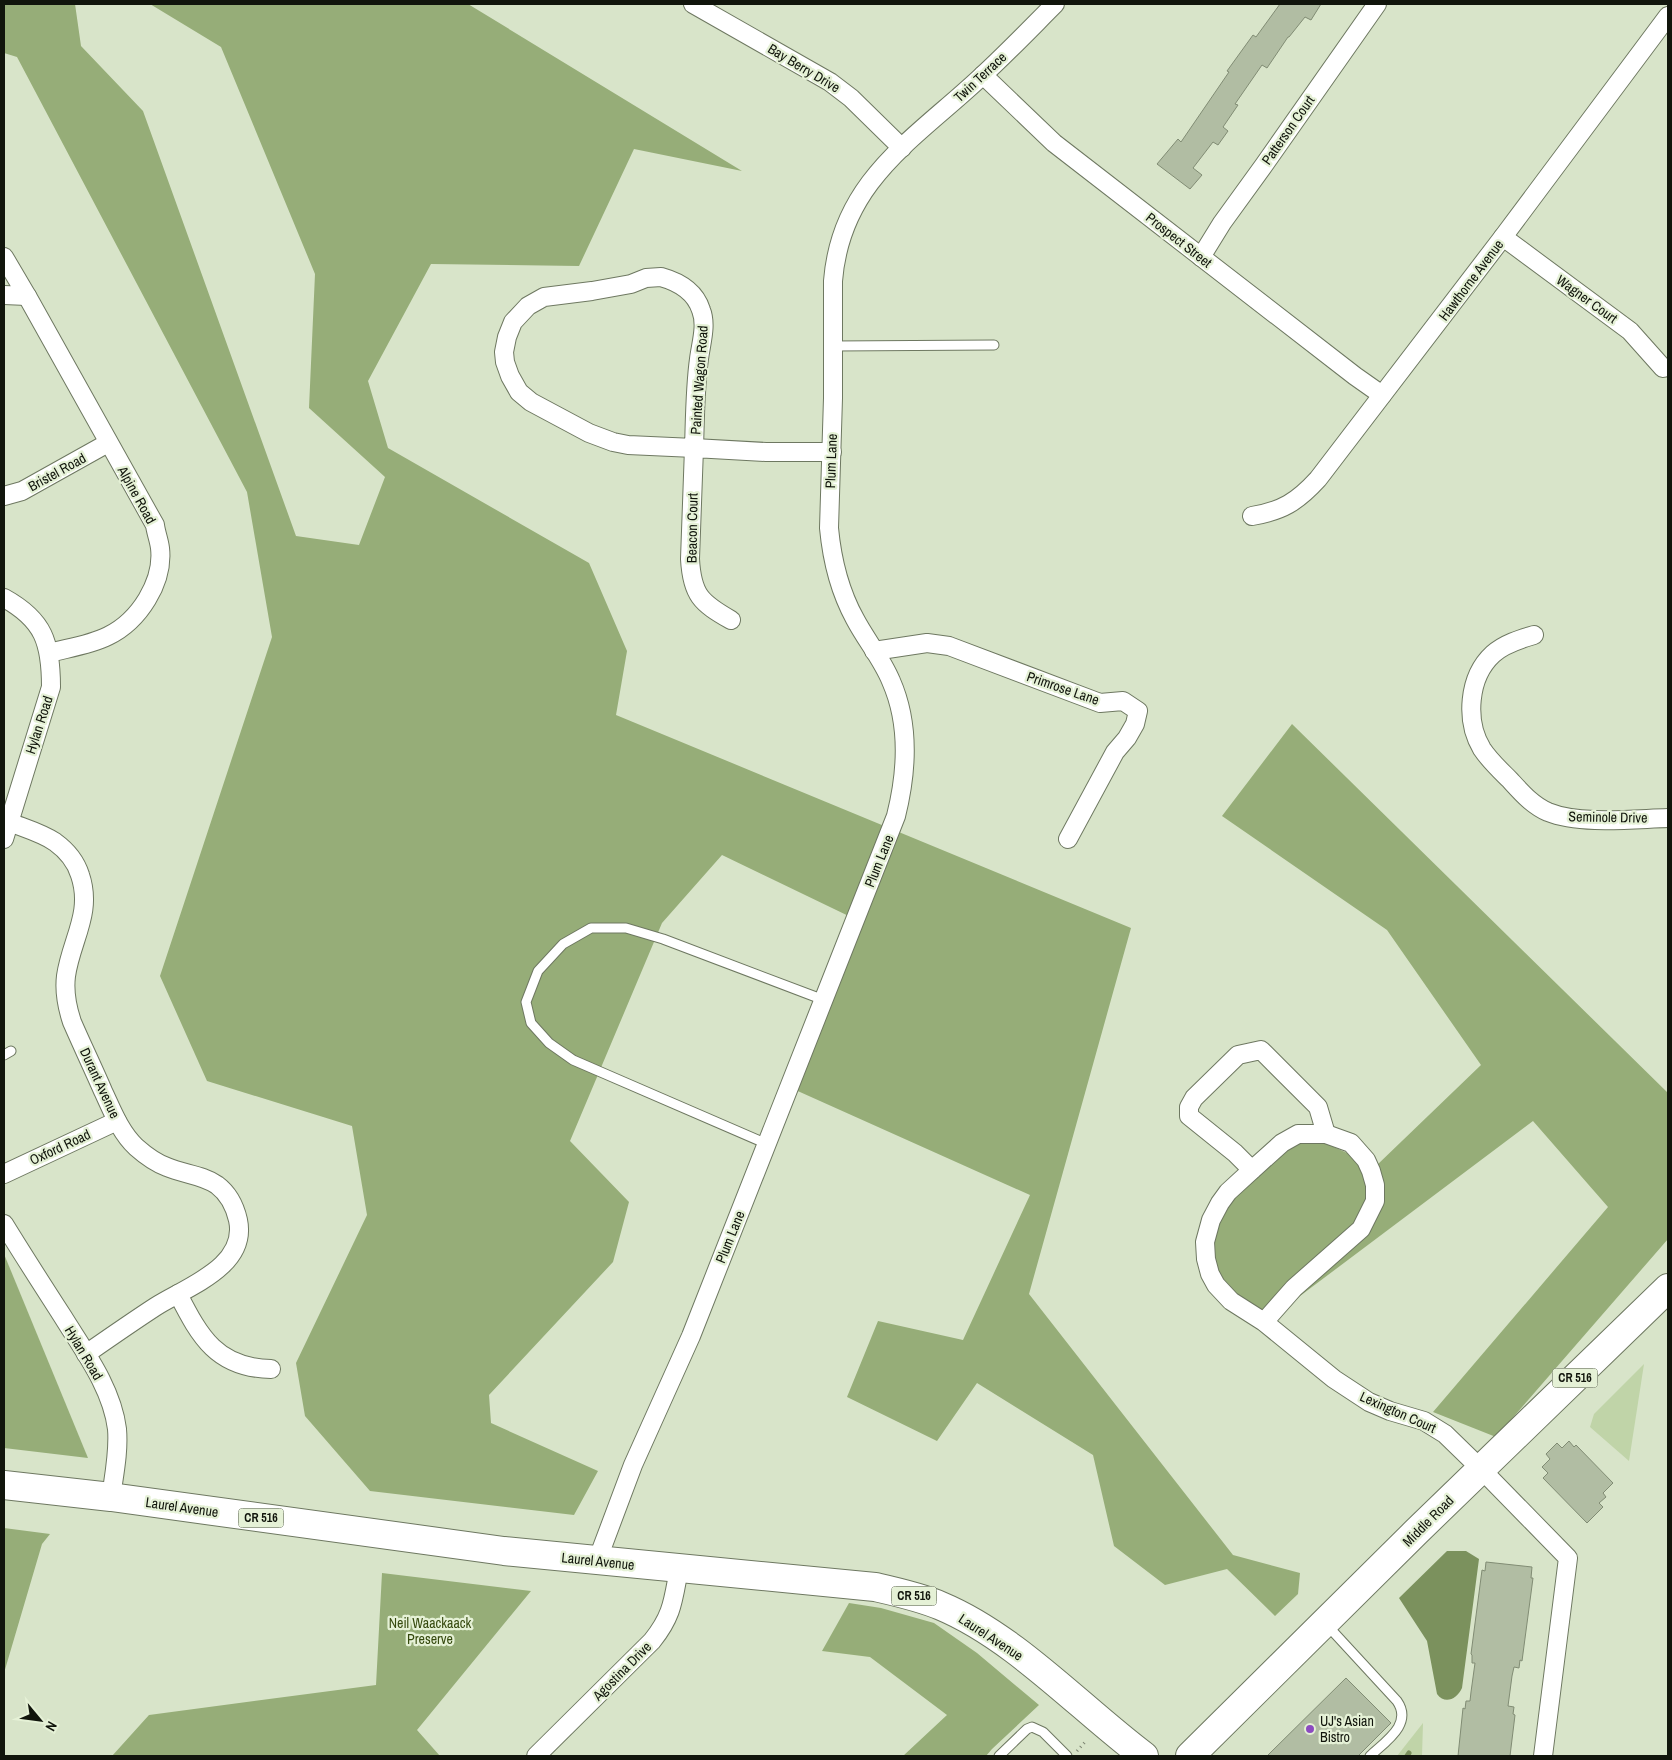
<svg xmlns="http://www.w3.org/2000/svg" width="1672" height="1760" font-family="'Archivo Narrow',sans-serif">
	<rect width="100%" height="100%" fill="#d8e4c9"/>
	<g fill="#c0d4a8">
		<path d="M1644,1364L1629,1461L1590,1427L1594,1414Z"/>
		<path d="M1423,1723L1422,1756H1397Z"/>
	</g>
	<g fill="#96ad78">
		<path d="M4,4H75L81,46L143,111L296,536L359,545L385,477L309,408L315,274L221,47L150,4H468L742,171L634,149L579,266L431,264L368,381L388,448L589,563L627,651L616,715L1131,928L1029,1294L1233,1555L1300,1573L1298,1594L1275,1616L1227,1569L1165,1585L1114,1546L1093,1455L977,1383L937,1441L847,1397L878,1321L963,1340L1030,1195L791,1088L859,921L722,855L662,923L570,1141L629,1202L613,1262L489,1395L491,1423L598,1471L574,1515L370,1491L305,1416L296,1363L367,1215L352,1126L207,1081L160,976L272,637L247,492L17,57L4,53Z"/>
		<path d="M1292,724L1668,1093V1239L1496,1437L1433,1412L1608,1207L1533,1121L1272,1317L1229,1301L1206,1239L1238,1188L1305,1134L1376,1166L1481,1065L1387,930L1222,816Z"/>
		<path d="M4,1254L88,1458L4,1448Z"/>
		<path d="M4,1528L50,1534L42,1544L4,1673Z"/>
		<path d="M382,1573L531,1591L417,1730L440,1756H112L149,1715L376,1685Z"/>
		<path d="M849,1603L881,1608L934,1623L977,1653L1039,1705L992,1749L986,1756H903L947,1715L870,1657L822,1651Z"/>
	</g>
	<path fill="#7b915d" d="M1447,1551H1466L1479,1559L1462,1688C1457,1699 1445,1705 1437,1694L1427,1641L1399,1598Z"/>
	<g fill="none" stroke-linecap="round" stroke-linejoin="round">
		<path stroke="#7b915d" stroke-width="5" d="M1407,1756L1409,1753"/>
	</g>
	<g fill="#b1bda3" stroke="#818c74">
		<path d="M1280,4H1321L1311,20L1305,17L1289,37H1288L1267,68L1262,65L1235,104L1238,105L1223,127L1228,131L1218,145L1213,142L1193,168L1202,175L1190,189L1157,164L1178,139L1181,142L1229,72L1227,71L1253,35L1256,37Z"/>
		<path d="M1569,1441L1574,1447L1576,1445L1613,1483L1603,1493L1606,1497L1599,1503L1603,1507L1587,1523L1543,1478L1548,1473L1542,1467L1550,1459L1546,1454L1557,1443L1562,1448Z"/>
		<path d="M1486,1562L1532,1567L1531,1578H1533L1522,1661L1520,1660L1519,1668L1514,1667L1512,1676L1508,1706L1514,1707L1513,1714L1515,1715L1510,1756H1458L1463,1708L1465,1709L1466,1701H1470L1471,1692L1475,1663H1472V1655L1471,1654L1482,1570L1485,1571Z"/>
		<path d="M1346,1678L1391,1723L1358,1756H1267Z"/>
	</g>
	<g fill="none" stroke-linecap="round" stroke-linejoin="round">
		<g stroke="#6e7861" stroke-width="11">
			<g id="service">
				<path d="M834,346L994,345"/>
				<path d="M4,1055L11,1051"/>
				<path d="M767,1144L573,1060L549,1043L531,1023L526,1002L538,971L563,944L591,928H626L663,939L824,1000"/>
				<path d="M1326,1624L1397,1701C1413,1724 1386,1741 1370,1756"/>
				<path d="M999,1756L1027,1729L1032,1727L1043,1732L1067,1756"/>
			</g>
		</g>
		<g stroke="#6e7861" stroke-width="20">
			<g id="minor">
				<path d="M693,4L830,82L851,98L902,148"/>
				<path d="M983,75L1054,143L1355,376L1382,395"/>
				<path d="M1503,237L1630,331L1663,368"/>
				<path d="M4,257L27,296L4,295"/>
				<path d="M1201,257L1222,223L1264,165L1377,4"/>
				<path d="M661,277C679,282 695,291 701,310C707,325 701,343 699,359C695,388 695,419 694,448L628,445L613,442L589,433L531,402L519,392L510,376L505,362L504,352L507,337L513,322L528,306L544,297L592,291L631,284L646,278Z"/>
				<path d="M27,296L155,525C156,533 159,540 160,548C164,582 139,621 108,636C90,645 68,648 49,653"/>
				<path d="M4,496L22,491L108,443"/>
				<path d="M1252,516C1282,511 1297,502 1318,479L1503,237L1668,16"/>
				<path d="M4,598C44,620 51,643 51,687L4,839"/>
				<path d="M731,620C701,603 692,595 690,559L694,448L766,452H832"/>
				<path d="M1534,635C1520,639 1504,644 1493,654C1468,677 1465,721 1482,749C1490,761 1500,770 1510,780C1521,792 1532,805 1548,812C1580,825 1633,819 1668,818"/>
				<path d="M874,651L927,643L949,646L1100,703L1123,701L1138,711L1135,724L1127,738L1115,752L1068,839"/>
				<path d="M9,822C24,828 42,833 55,842C66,850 76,862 80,875C93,913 71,940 66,976C64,992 67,1007 72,1022C82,1045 93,1068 103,1091C112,1110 120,1132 136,1147C145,1155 156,1163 167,1167C183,1174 203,1175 217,1185C229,1194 235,1207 238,1220C248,1267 186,1287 155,1307C132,1322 109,1338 86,1354"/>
				<path d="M1252,1170L1235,1153L1189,1116V1107L1194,1098L1238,1055L1261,1050L1318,1107L1326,1134"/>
				<path d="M4,1174L117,1121"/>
				<path d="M4,1224C23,1255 43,1286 63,1317C84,1351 112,1388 117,1429C119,1452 114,1475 111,1497"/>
				<path d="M178,1294C200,1337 217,1368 271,1369"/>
				<path d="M1264,1322L1294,1288L1361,1229L1375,1201V1185L1371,1171L1366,1160L1351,1143L1326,1134H1298L1282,1143L1252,1170L1228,1192L1220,1203L1211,1220L1205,1242L1206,1259L1210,1274L1216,1285L1231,1301L1264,1322L1334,1379L1369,1402L1390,1411L1424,1421L1445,1434L1481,1469L1568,1558L1543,1756"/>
				<path d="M597,1561L633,1465L691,1336L896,816C907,772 910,724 891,681C882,659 866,640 855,619C839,590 832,560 829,528L833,398V281C841,180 915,139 982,76C1007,53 1031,28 1055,4"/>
				<path d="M536,1756L652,1641C673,1615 673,1600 679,1569"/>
			</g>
		</g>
		<g stroke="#6e7861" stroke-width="30">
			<g id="primary">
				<path d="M4,1485L111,1497L504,1551L875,1587C897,1592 920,1597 941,1606C1015,1637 1080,1708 1144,1756"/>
				<path d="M1190,1756L1416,1532L1668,1288"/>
			</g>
		</g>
		<path stroke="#7d8572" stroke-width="3" stroke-dasharray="1 4" stroke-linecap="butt" d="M1077,1751L1087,1740"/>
		<use href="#service" stroke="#fff" stroke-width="9"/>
		<use href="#minor" stroke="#fff" stroke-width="18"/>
		<use href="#primary" stroke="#fff" stroke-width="28"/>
	</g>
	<circle fill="#8c4bc0" stroke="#e5f1d6" stroke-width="2" cx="1310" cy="1729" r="5"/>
	<g text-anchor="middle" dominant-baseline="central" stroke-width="4.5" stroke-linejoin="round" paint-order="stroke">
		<g fill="#e5f1d6" stroke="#515749" stroke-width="1">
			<rect x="1552.5" y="1368.5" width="45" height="19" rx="4"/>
			<rect x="238.5" y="1508.5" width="45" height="19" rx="4"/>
			<rect x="891.5" y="1586.5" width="45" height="19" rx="4"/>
		</g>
		<g font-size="12" font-weight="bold" fill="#11150c">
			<text x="1575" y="1378">CR 516</text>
			<text x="261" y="1518">CR 516</text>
			<text x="914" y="1596">CR 516</text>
		</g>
		<g font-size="14" fill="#11150c" stroke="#e5f1d6">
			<text transform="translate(804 68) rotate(31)">Bay Berry Drive</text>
			<text transform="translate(980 77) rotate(-43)">Twin Terrace</text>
			<text transform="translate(1288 130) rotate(-55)">Patterson Court</text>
			<text transform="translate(1179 240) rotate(38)">Prospect Street</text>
			<text transform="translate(1471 280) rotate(-53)">Hawthorne Avenue</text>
			<text transform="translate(1587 299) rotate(36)">Wagner Court</text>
			<text transform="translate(699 380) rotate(-86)">Painted Wagon Road</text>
			<text transform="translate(831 461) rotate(-88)">Plum Lane</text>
			<text transform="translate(57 472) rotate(-29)">Bristel Road</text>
			<text transform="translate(137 495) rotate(61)">Alpine Road</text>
			<text transform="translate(692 528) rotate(-89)">Beacon Court</text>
			<text transform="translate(1063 688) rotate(19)">Primrose Lane</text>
			<text transform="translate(39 725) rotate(-72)">Hylan Road</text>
			<text transform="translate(1608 817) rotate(1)">Seminole Drive</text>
			<text transform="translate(879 861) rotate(-68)">Plum Lane</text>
			<text transform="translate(100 1083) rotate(65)">Durant Avenue</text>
			<text transform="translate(60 1147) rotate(-25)">Oxford Road</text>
			<text transform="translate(730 1237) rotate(-68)">Plum Lane</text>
			<text transform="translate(84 1353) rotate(59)">Hylan Road</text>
			<text transform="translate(1398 1412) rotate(24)">Lexington Court</text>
			<text transform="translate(182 1507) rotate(8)">Laurel Avenue</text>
			<text transform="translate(1428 1521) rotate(-45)">Middle Road</text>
			<text transform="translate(598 1561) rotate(6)">Laurel Avenue</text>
			<text transform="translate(991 1637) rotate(33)">Laurel Avenue</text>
			<text transform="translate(622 1671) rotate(-45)">Agostina Drive</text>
		</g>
		<g font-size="14" fill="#35490e" stroke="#e5f1d6">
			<text x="430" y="1623">Neil Waackaack<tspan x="430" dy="16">Preserve</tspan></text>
		</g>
		<g font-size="14" fill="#11150c" stroke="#e5f1d6" text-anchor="start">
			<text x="1320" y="1721">UJ's Asian<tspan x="1320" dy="16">Bistro</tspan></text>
		</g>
	</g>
	<rect width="1672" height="1760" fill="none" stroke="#11150c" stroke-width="10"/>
	<g transform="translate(40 1720) rotate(119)" stroke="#e5f1d6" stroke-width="4" paint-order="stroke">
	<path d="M0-4L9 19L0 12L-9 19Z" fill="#11150c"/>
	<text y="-8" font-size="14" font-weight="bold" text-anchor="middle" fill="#11150c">N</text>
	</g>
</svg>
